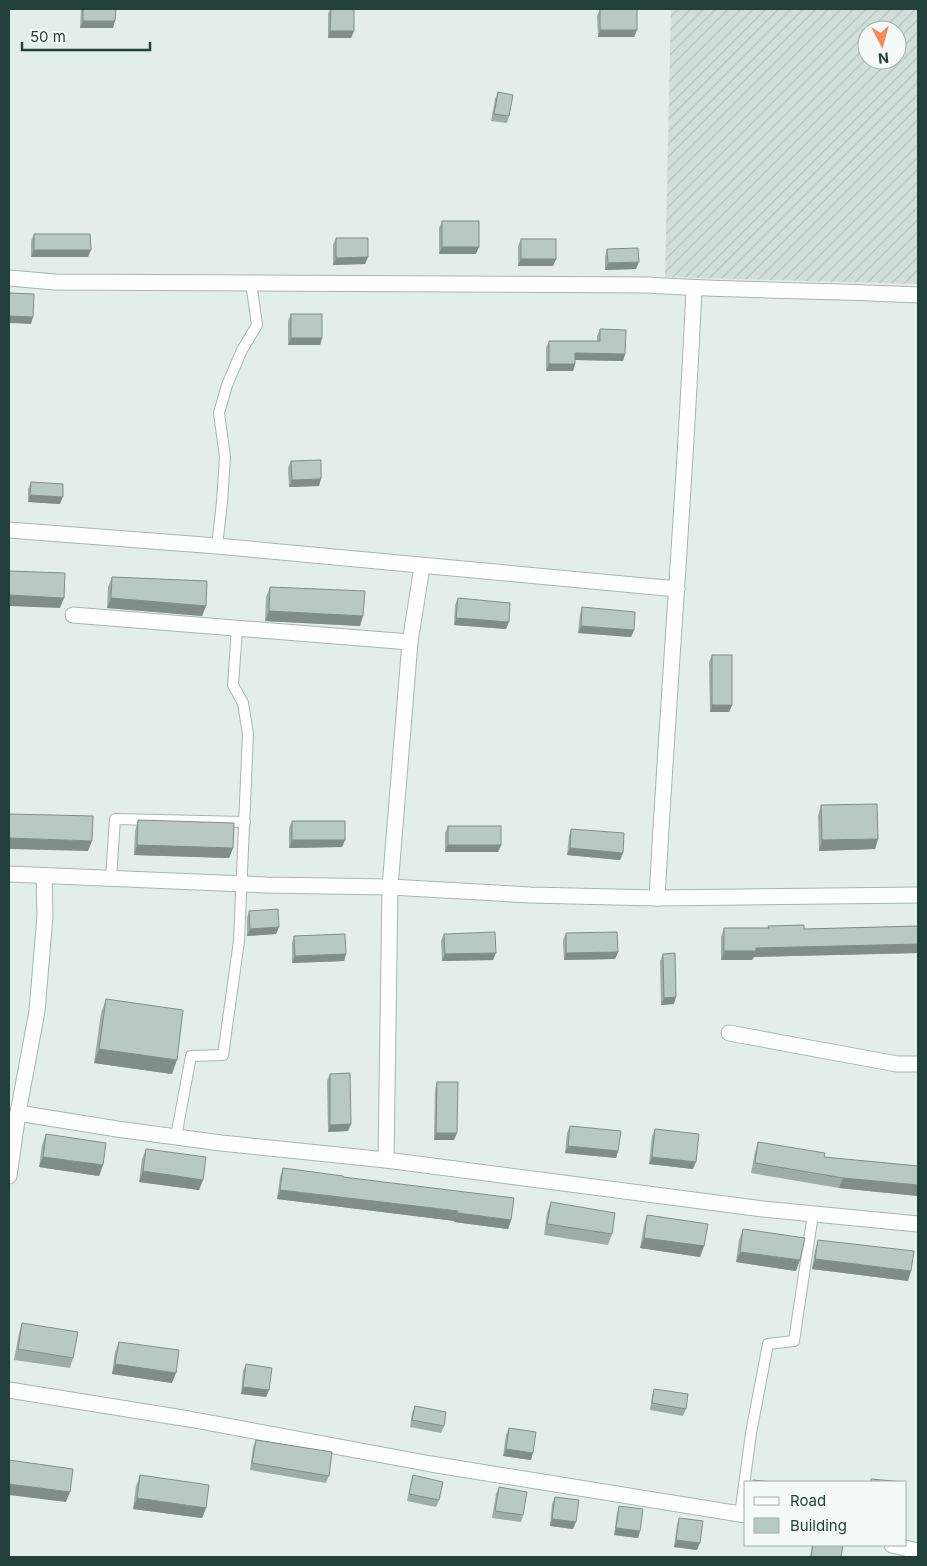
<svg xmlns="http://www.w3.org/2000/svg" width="927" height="1566" font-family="Inter,sans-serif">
	<defs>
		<pattern id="industrial-furrows" width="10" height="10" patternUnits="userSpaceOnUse" patternTransform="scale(1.25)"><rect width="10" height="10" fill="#d1ded9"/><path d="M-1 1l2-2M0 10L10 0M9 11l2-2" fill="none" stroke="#b3c0bb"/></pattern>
	</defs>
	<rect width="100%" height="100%" fill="#e3eeea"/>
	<path fill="url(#industrial-furrows)" fill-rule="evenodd" d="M671,9H918V284L665,277ZM867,30H897V60H867Z"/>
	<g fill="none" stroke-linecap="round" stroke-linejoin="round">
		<g stroke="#a5b6b2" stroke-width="12">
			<g id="service">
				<path d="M217,546L222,502L225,457L219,413L227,385L242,350L257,325L251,282"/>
				<path d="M111,878L115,819L245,822"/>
				<path d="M176,1137L191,1056L223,1055L239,941L248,734L243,703L233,685L237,629"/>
				<path d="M740,1515L751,1433L768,1344L794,1341L813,1214"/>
			</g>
		</g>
		<g stroke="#a5b6b2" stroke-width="17">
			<g id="minor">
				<path d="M9,278L55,282L648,285C738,291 828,290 918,295"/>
				<path d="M9,530L217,546L677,589"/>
				<path d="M73,615L410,642"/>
				<path d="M9,874L266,885L390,887L530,895L657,898L918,895"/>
				<path d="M657,898C668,695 685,492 694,288"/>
				<path d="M729,1033L897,1064H918"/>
				<path d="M18,1113L117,1129L221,1143L386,1160L763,1209L918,1224"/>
				<path d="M386,1160L390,887L410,642L422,567"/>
				<path d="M9,1176L18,1113L37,1011L45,916L44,876"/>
				<path d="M9,1390L189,1419L431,1464L746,1515"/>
				<path d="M892,1545L918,1551"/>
			</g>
		</g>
		<use href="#service" stroke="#fff" stroke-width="10"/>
		<use href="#minor" stroke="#fff" stroke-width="15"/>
	</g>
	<g fill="#9eada8">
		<path d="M81,9H116L113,28H80Z"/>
		<path d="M330,9H354V31L351,38H328V14Z"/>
		<path d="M600,9L634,37H598L597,16Z"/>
		<path d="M498,92L509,116L507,123L491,121L495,99Z"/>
		<path d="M442,221L476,254H439V228Z"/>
		<path d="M34,234L88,257H31V241Z"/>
		<path d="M336,238L368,257L365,264L333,265V245Z"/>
		<path d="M521,239L556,259L553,266H518V246Z"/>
		<path d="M607,249L636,269L605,270V256Z"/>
		<path d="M291,314L322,338L320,345H288V321Z"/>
		<path d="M600,329L625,354L623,361L575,360V364L573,371H546V348L549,341H597V336Z"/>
		<path d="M291,461L319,486L289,487L288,468Z"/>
		<path d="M31,482L60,504L28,502V489Z"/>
		<path d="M112,577L206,606L202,616L107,608L108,587Z"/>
		<path d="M270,587L360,626L265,621L266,597Z"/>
		<path d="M458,598L506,629L454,625L455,605Z"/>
		<path d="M582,607L634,630L631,637L578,633L580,614Z"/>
		<path d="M712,655L732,705L729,712H710L709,662Z"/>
		<path d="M821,805L878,839L875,849L819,851L818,816Z"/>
		<path d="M138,820L233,848L229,858L134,855L135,831Z"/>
		<path d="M292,821L345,840L342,847L289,848V828Z"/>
		<path d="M448,826L501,845L498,852H445V833Z"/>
		<path d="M571,829L623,853L620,860L567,855L569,836Z"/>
		<path d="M249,911L279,927L276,934L247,936V918Z"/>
		<path d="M768,926L804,929L918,926V953L754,957L752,960H721V937L724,928H768Z"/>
		<path d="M566,933L618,952L615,959L564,960L563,940Z"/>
		<path d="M444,934L493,960L442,961L441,941Z"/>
		<path d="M294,936L346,954L344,961L292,963V943Z"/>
		<path d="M663,954L674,1004L661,1005L660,961Z"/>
		<path d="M106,999L172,1074L94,1063L101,1013Z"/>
		<path d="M330,1074L348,1131L328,1132L327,1081Z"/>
		<path d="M437,1082L454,1140H434L435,1089Z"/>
		<path d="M570,1126L618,1151L616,1158L565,1153L567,1133Z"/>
		<path d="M655,1129L693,1169L649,1164L652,1136Z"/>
		<path d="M46,1134L103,1165L99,1176L39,1167L42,1145Z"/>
		<path d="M758,1142L824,1157L918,1166V1196L839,1188L751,1173L755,1152Z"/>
		<path d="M146,1149L203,1180L199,1190L139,1182L142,1159Z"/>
		<path d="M283,1168L343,1177L511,1220L508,1229L454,1222L455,1221L277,1199L280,1177Z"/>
		<path d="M551,1202L612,1234L608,1245L544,1235L547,1213Z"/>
		<path d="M647,1215L704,1246L700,1257L640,1248L644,1225Z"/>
		<path d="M743,1229L796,1271L736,1262L739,1240Z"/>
		<path d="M818,1240L908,1281L812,1269L815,1250Z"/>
		<path d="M22,1323L73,1358L70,1368L14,1360L19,1333Z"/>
		<path d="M119,1342L172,1383L112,1374L115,1352Z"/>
		<path d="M246,1364L269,1390L266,1397L241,1394L243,1371Z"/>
		<path d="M654,1389L686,1409L683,1416L650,1410L652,1396Z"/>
		<path d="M415,1406L444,1426L441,1433L410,1427L412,1413Z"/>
		<path d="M509,1428L531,1460L503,1456L506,1435Z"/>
		<path d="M256,1440L329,1476L326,1483L250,1470L253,1447Z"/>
		<path d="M140,1475L206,1508L202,1518L133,1509L136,1486Z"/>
		<path d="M413,1475L439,1500L436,1507L407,1501L411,1482Z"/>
		<path d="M499,1487L523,1515L521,1522L492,1518L496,1494Z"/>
		<path d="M555,1497L573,1529L550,1526L552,1504Z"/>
		<path d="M619,1506L640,1531L638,1538L614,1535L617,1513Z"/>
		<path d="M679,1518L697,1550L674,1547L677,1525Z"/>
		<path d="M812,1545H843L841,1557H810Z"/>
	</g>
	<g fill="#818d88">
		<path d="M83,21H115L113,28H80Z"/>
		<path d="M600,30H637L634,37H598Z"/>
		<path d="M330,31H354L351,38H328Z"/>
		<path d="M442,247H479L476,254H439Z"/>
		<path d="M34,250H91L88,257H31Z"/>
		<path d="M368,257L365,264L333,265L336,258Z"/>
		<path d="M521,259H556L553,266H518Z"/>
		<path d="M639,262L636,269L605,270L608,263Z"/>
		<path d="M9,316L33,317L31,324L9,323Z"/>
		<path d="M291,338H322L320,345H288Z"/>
		<path d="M575,353L625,354L623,361L573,360Z"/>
		<path d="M549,364H575L573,371H546Z"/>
		<path d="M321,479L319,486L289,487L292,480Z"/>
		<path d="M30,495L63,497L60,504L28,502Z"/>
		<path d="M9,595L64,598L60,608L9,606Z"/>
		<path d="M111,598L206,606L202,616L107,608Z"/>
		<path d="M269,611L363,616L360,626L265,621Z"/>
		<path d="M456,618L509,622L506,629L454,625Z"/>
		<path d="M581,626L634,630L631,637L578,633Z"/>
		<path d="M712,705H732L729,712H710Z"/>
		<path d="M9,838L92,841L88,851L9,849Z"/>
		<path d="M878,839L875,849L819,851L822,840Z"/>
		<path d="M292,840H345L342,847L289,848Z"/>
		<path d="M137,845L233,848L229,858L134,855Z"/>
		<path d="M448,845H501L498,852H445Z"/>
		<path d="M570,848L623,853L620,860L567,855Z"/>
		<path d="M279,927L276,934L247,936L250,929Z"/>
		<path d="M918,944V953L754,957L752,960H721L724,951L756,948Z"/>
		<path d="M618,952L615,959L564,960L566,953Z"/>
		<path d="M496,953L493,960L442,961L445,954Z"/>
		<path d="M346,954L344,961L292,963L295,956Z"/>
		<path d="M676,997L674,1004L661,1005L664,998Z"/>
		<path d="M99,1049L177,1060L172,1074L94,1063Z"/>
		<path d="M351,1124L348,1131L328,1132L330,1125Z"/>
		<path d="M436,1133H457L454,1140H434Z"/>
		<path d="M568,1146L618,1151L616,1158L565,1153Z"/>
		<path d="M43,1157L103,1165L99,1176L39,1167Z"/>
		<path d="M652,1157L696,1162L693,1169L649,1164Z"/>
		<path d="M143,1171L203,1180L199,1190L139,1182Z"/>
		<path d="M843,1178L918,1185V1196L839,1188Z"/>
		<path d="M280,1190L458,1211L455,1221L277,1199Z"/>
		<path d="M458,1213L511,1220L508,1229L454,1222Z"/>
		<path d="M644,1238L704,1246L700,1257L640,1248Z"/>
		<path d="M740,1252L800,1260L796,1271L736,1262Z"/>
		<path d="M815,1259L911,1271L908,1281L812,1269Z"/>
		<path d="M115,1364L176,1373L172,1383L112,1374Z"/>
		<path d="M243,1387L269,1390L266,1397L241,1394Z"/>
		<path d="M506,1449L533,1453L531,1460L503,1456Z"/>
		<path d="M9,1484L70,1492L66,1502L9,1495Z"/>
		<path d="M137,1498L206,1508L202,1518L133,1509Z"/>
		<path d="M552,1519L576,1522L573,1529L550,1526Z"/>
		<path d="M616,1528L640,1531L638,1538L614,1535Z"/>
		<path d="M676,1540L700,1543L697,1550L674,1547Z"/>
	</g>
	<g fill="#b8c9c3" stroke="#818d88">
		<path d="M83,9H116L115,21H83Z"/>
		<path d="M331,9H354V31H330Z"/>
		<rect x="600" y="9" width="37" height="21"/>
		<path d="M498,92L513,95L509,116L494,114Z"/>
		<rect x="442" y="221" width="37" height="26"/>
		<path d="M34,234H90L91,250H34Z"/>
		<path d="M336,238H368V257L336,258Z"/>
		<rect x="521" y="239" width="35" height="20"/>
		<path d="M638,248L639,262L608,263L607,249Z"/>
		<path d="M9,293L34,294L33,317L9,316Z"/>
		<rect x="291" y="314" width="31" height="24"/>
		<path d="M600,329L626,330L625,354L575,353V364H549V341H600Z"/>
		<path d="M321,460V479L292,480L291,461Z"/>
		<path d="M31,482L63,484V497L30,495Z"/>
		<path d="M9,571L65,573L64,598L9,595Z"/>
		<path d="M112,577L207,581L206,606L111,598Z"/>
		<path d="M270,587L365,591L363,616L269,611Z"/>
		<path d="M458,598L510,603L509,622L456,618Z"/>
		<path d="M582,607L635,612L634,630L581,626Z"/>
		<rect x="712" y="655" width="20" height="50"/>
		<path d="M877,804L878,839L822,840L821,805Z"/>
		<path d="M9,814L93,816L92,841L9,838Z"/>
		<path d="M138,820L234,823L233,848L137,845Z"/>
		<rect x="292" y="821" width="53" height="19"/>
		<rect x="448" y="826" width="53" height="19"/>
		<path d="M571,829L624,833L623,853L570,848Z"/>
		<path d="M278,909L279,927L250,929L249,911Z"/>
		<path d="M804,925V929L918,926V944L756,948V951H724V928H769L768,926Z"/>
		<path d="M495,932L496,953L445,954L444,934Z"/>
		<path d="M617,932L618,952L566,953V933Z"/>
		<path d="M345,934L346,954L295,956L294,936Z"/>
		<path d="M675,953L676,997L664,998L663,954Z"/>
		<path d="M106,999L183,1010L177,1060L99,1049Z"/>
		<path d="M350,1073L351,1124L330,1125V1074Z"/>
		<path d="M437,1082H458L457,1133H436Z"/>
		<path d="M570,1126L621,1131L618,1151L568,1146Z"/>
		<path d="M655,1129L699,1134L696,1162L652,1157Z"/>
		<path d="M46,1134L106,1143L103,1165L43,1157Z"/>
		<path d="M758,1142L825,1153L824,1157L918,1166V1185L843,1178L755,1163Z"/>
		<path d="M146,1149L206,1157L203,1180L143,1171Z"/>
		<path d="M283,1168L343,1176V1177L514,1198L511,1220L458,1213V1211L280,1190Z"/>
		<path d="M551,1202L615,1213L612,1234L547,1224Z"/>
		<path d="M647,1215L708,1224L704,1246L644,1238Z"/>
		<path d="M743,1229L805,1238L800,1260L740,1252Z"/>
		<path d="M818,1240L914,1251L911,1271L815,1259Z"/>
		<path d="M22,1323L78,1332L73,1358L18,1349Z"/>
		<path d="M119,1342L179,1350L176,1373L115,1364Z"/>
		<path d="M246,1364L272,1368L269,1390L243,1387Z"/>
		<path d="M654,1389L688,1394L686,1409L652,1403Z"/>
		<path d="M415,1406L446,1412L444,1426L412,1420Z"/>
		<path d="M509,1428L536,1432L533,1453L506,1449Z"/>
		<path d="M256,1440L332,1452L329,1476L252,1463Z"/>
		<path d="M9,1460L73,1469L70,1492L9,1484Z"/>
		<path d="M140,1475L209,1485L206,1508L137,1498Z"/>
		<path d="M413,1475L443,1482L439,1500L409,1494Z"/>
		<path d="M871,1479L904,1482H871Z"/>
		<path d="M753,1480L773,1482H753Z"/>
		<path d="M499,1487L527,1492L523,1515L495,1511Z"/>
		<path d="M555,1497L579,1500L576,1522L552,1519Z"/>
		<path d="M619,1506L643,1509L640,1531L616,1528Z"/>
		<path d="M679,1518L703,1521L700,1543L676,1540Z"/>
		<path d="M813,1545H843L841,1557H811Z"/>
	</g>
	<rect width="927" height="1566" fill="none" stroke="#22403a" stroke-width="20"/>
	<rect x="744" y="1481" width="162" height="65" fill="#f4faf7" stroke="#a0b0ab"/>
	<rect x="754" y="1497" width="25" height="8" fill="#ffffff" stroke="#a0b0ab"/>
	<text x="790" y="1506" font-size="15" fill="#22403a">Road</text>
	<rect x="754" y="1518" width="25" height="15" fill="#b8c9c3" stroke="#a0b0ab"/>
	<text x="790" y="1531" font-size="15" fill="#22403a">Building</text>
	<g transform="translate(882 45) rotate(174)"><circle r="24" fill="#f4faf7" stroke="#a0b0ab"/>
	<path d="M0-4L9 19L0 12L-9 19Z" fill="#f78858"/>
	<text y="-8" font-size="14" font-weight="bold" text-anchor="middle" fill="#22403a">N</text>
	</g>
	<path d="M22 42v8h128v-8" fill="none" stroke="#22403a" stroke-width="2.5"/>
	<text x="30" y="42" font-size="15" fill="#22403a" stroke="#f4faf7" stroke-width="4" paint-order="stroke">50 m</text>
</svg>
